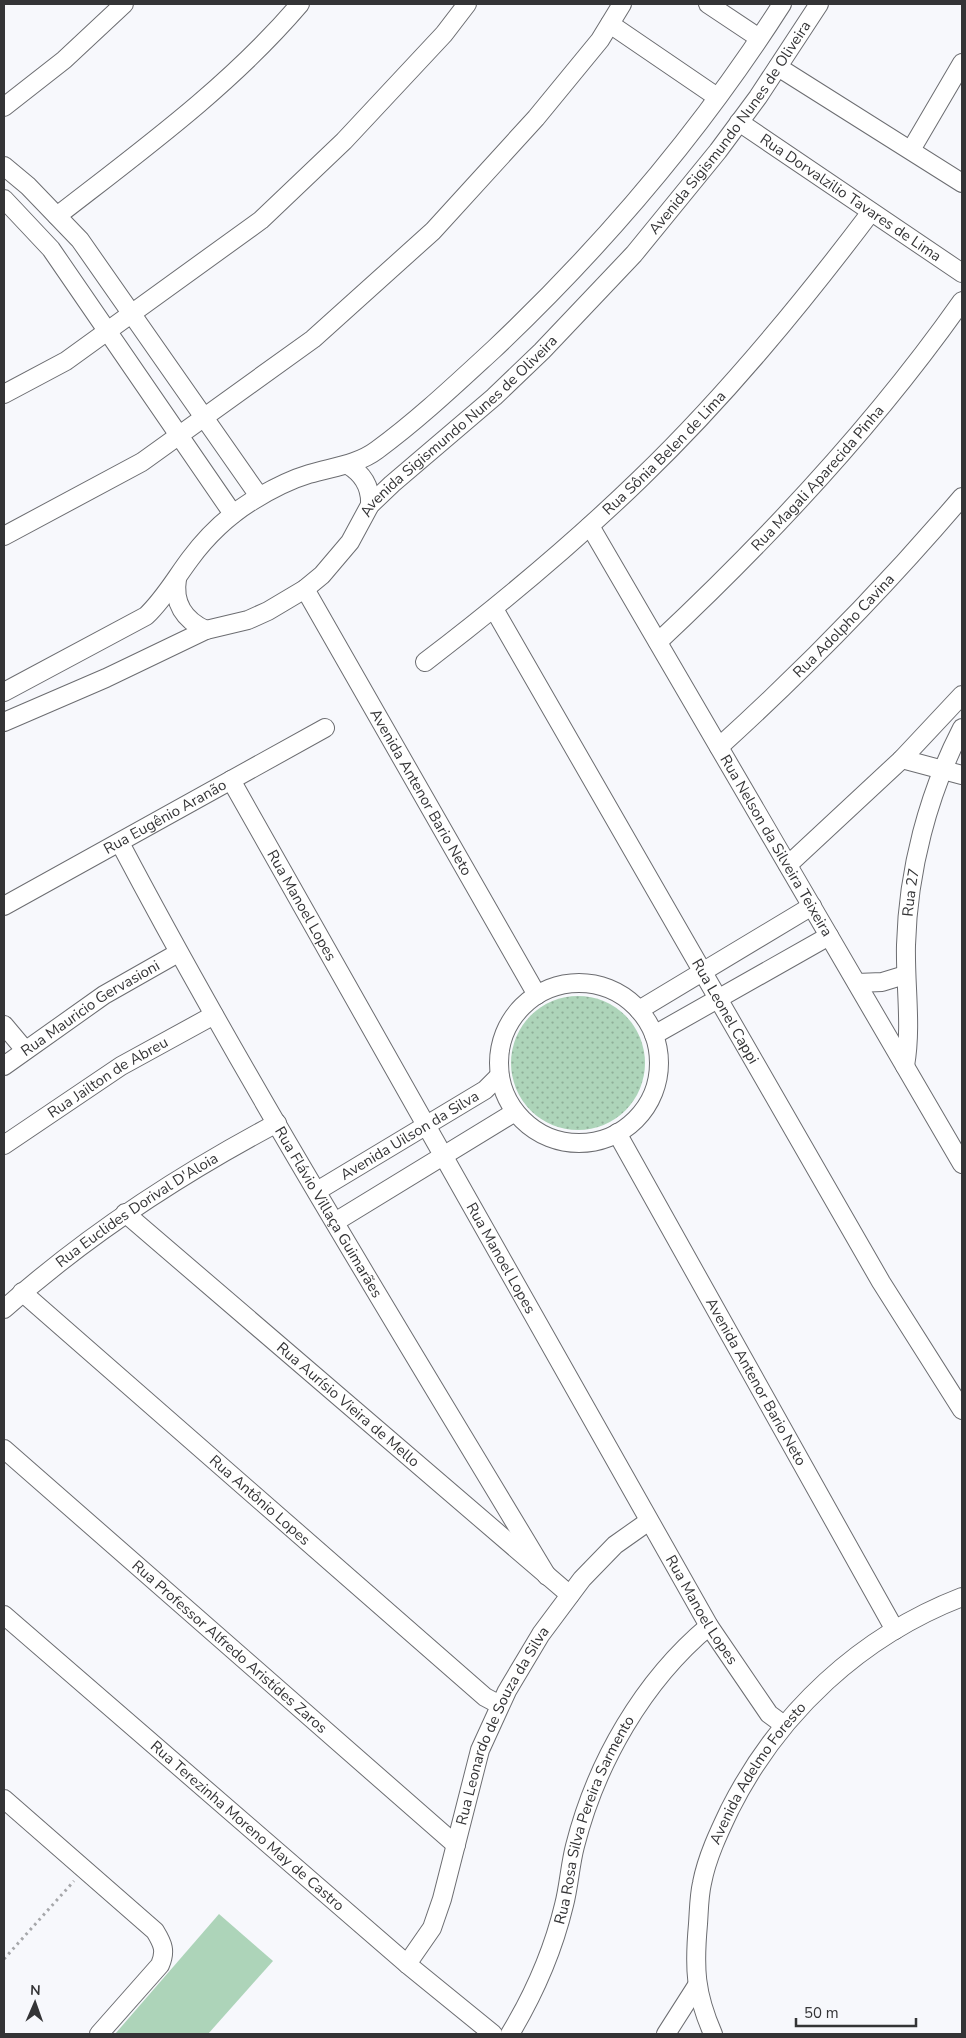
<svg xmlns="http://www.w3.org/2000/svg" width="966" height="2038" font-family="'Nunito Sans',sans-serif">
	<defs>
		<pattern id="grass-dots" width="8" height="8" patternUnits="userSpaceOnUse" patternTransform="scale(1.25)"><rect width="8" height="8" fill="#add4b9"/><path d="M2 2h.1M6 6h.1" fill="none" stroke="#8ead97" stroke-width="1.8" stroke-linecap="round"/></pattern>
	</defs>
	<rect width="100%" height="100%" fill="#f7f8fc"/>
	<circle fill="url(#grass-dots)" cx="578" cy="1063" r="67"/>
	<path fill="#add4b9" d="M219,1914L273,1961L208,2034H115Z"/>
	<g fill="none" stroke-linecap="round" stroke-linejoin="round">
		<g stroke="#6c6d71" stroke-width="20">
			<g id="street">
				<path d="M708,4L759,38"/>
				<path d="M610,24L717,97"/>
				<path d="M778,67L962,183"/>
				<path d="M4,107L64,60L124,4"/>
				<path id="s1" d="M739,122L962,273"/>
				<path d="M911,150L962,63"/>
				<path d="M4,166L28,186L80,240L259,496"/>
				<path d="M4,199L51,249L233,514"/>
				<path d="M57,216C142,150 230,86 300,4"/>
				<path d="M4,394L66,361L261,220L344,141L444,34L467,4"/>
				<path d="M348,465C363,474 371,487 370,505"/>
				<path id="s2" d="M590,526L962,1164"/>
				<path d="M4,536L142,462L313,339L433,231L536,118L600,40L622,4"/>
				<path d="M177,579C173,603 184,620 206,630"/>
				<path id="s3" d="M305,589L537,995"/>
				<path id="s4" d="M494,609L881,1282L962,1410"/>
				<path id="s5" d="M658,642C769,538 874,426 962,301"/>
				<path id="s6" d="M425,662C501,604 573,544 641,478C726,396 800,306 871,212"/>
				<path d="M4,692L146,616C164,599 175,579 190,559C207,536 228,516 252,501C270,490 289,480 309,474C332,467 357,465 377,450C418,420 456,384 493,350C602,247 701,131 782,4"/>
				<path id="s7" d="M4,722L106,678L206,630L248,620L268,611L305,589L322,575L350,542L370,505L392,484L494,397L542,351L634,254L718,151L758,97L819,4"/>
				<path id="s8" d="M719,747C805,669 886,586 962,497"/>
				<path d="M902,759L962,775"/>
				<path id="s9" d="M231,780L709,1626L769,1714L784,1725"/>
				<path id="s10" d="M120,843C252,1093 402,1334 547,1576"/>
				<path d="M788,865L902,759L962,695"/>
				<path id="s11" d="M4,906L325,728"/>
				<circle cx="579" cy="1063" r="80"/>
				<path d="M857,983L882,982L905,975"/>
				<path d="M639,1010L812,906"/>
				<path d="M4,1025L25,1050"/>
				<path d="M654,1035L829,936"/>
				<path id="s12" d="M4,1066L104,995L178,953"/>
				<path id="s13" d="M905,1066C912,1026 905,985 906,945C908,870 928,794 962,728"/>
				<path id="s14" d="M617,1133L895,1630"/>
				<path id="s15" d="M4,1145L121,1066L214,1015"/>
				<path id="s16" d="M317,1191L485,1090L499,1076"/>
				<path id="s17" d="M125,1213L570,1595"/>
				<path d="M335,1222L515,1112"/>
				<path id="s18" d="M22,1292L485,1697L500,1705"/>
				<path id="s19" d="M4,1309C87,1235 179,1175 277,1123"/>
				<path id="s20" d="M4,1449L456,1845"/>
				<path id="s21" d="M4,1615L407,1964L493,2034"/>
				<path d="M4,1799L155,1931C163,1944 166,1951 160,1965L99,2034"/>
				<path id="s22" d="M407,1964L432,1928L442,1899L480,1750L507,1691L541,1634L582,1579L615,1545L649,1521"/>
				<path id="s23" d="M510,2034C534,1994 553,1951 564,1905C569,1886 570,1865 575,1846C596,1763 643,1681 709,1626"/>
				<path d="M666,2034L696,1987"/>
				<path id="s24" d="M713,2034C695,1993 694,1968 698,1924C699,1910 699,1896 702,1883C707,1857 719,1832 730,1809C779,1712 861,1636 962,1597"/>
			</g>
		</g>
		<path stroke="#a6a7aa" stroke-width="3" stroke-dasharray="2.5 4" stroke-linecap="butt" d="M4,1959L74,1881"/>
		<use href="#street" stroke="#fff" stroke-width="18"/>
	</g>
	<g text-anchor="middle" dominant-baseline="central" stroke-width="4" stroke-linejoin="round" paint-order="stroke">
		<g font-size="15" fill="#343436" stroke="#f7f8fc">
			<text stroke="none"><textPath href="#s7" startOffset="961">Avenida Sigismundo Nunes de Oliveira</textPath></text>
			<text stroke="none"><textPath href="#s1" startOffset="135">Rua Dorvalzilio Tavares de Lima</textPath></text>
			<text stroke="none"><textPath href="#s7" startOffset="556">Avenida Sigismundo Nunes de Oliveira</textPath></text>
			<text stroke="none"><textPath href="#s6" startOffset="318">Rua Sônia Belen de Lima</textPath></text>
			<text stroke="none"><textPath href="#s5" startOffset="229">Rua Magali Aparecida Pinha</textPath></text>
			<text stroke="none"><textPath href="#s8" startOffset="174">Rua Adolpho Cavina</textPath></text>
			<text stroke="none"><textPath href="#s3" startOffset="234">Avenida Antenor Bario Neto</textPath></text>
			<text stroke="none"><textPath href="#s11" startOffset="184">Rua Eugênio Aranão</textPath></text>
			<text stroke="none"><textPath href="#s2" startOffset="370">Rua Nelson da Silveira Teixeira</textPath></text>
			<text stroke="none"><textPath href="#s13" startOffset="174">Rua 27</textPath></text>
			<text stroke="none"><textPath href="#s9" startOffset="144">Rua Manoel Lopes</textPath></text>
			<text stroke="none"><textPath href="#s12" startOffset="104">Rua Mauricio Gervasioni</textPath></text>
			<text stroke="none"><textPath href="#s4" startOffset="464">Rua Leonel Cappi</textPath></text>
			<text stroke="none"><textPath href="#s15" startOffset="124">Rua Jailton de Abreu</textPath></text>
			<text stroke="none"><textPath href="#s16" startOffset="108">Avenida Uilson da Silva</textPath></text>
			<text stroke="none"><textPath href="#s19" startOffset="166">Rua Euclides Dorival D'Aloia</textPath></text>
			<text stroke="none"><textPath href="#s10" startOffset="424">Rua Flávio Villaça Guimarães</textPath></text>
			<text stroke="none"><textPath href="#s9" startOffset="549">Rua Manoel Lopes</textPath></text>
			<text stroke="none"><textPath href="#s14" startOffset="285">Avenida Antenor Bario Neto</textPath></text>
			<text stroke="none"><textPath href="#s17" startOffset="294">Rua Aurísio Vieira de Mello</textPath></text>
			<text stroke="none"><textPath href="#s18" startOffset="316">Rua Antônio Lopes</textPath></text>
			<text stroke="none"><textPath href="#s9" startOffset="954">Rua Manoel Lopes</textPath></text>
			<text stroke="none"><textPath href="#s20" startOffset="300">Rua Professor Alfredo Aristídes Zaros</textPath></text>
			<text stroke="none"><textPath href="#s22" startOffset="259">Rua Leonardo de Souza da Silva</textPath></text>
			<text stroke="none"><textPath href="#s24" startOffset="278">Avenida Adelmo Foresto</textPath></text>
			<text stroke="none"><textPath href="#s23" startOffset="231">Rua Rosa Silva Pereira Sarmento</textPath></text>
			<text stroke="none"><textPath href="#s21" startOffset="322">Rua Terezinha Moreno May de Castro</textPath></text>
		</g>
	</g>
	<rect width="966" height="2038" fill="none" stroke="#343436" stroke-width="10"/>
	<g transform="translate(35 2003) rotate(2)" stroke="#f7f8fc" stroke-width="4" paint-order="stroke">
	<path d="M0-4L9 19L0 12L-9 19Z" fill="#343436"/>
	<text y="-8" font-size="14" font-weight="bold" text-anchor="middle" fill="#343436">N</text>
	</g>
	<path d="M796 2018v8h120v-8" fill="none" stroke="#343436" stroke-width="2.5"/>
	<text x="804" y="2018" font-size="15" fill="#343436" stroke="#f7f8fc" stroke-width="4" paint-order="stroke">50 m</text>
</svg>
